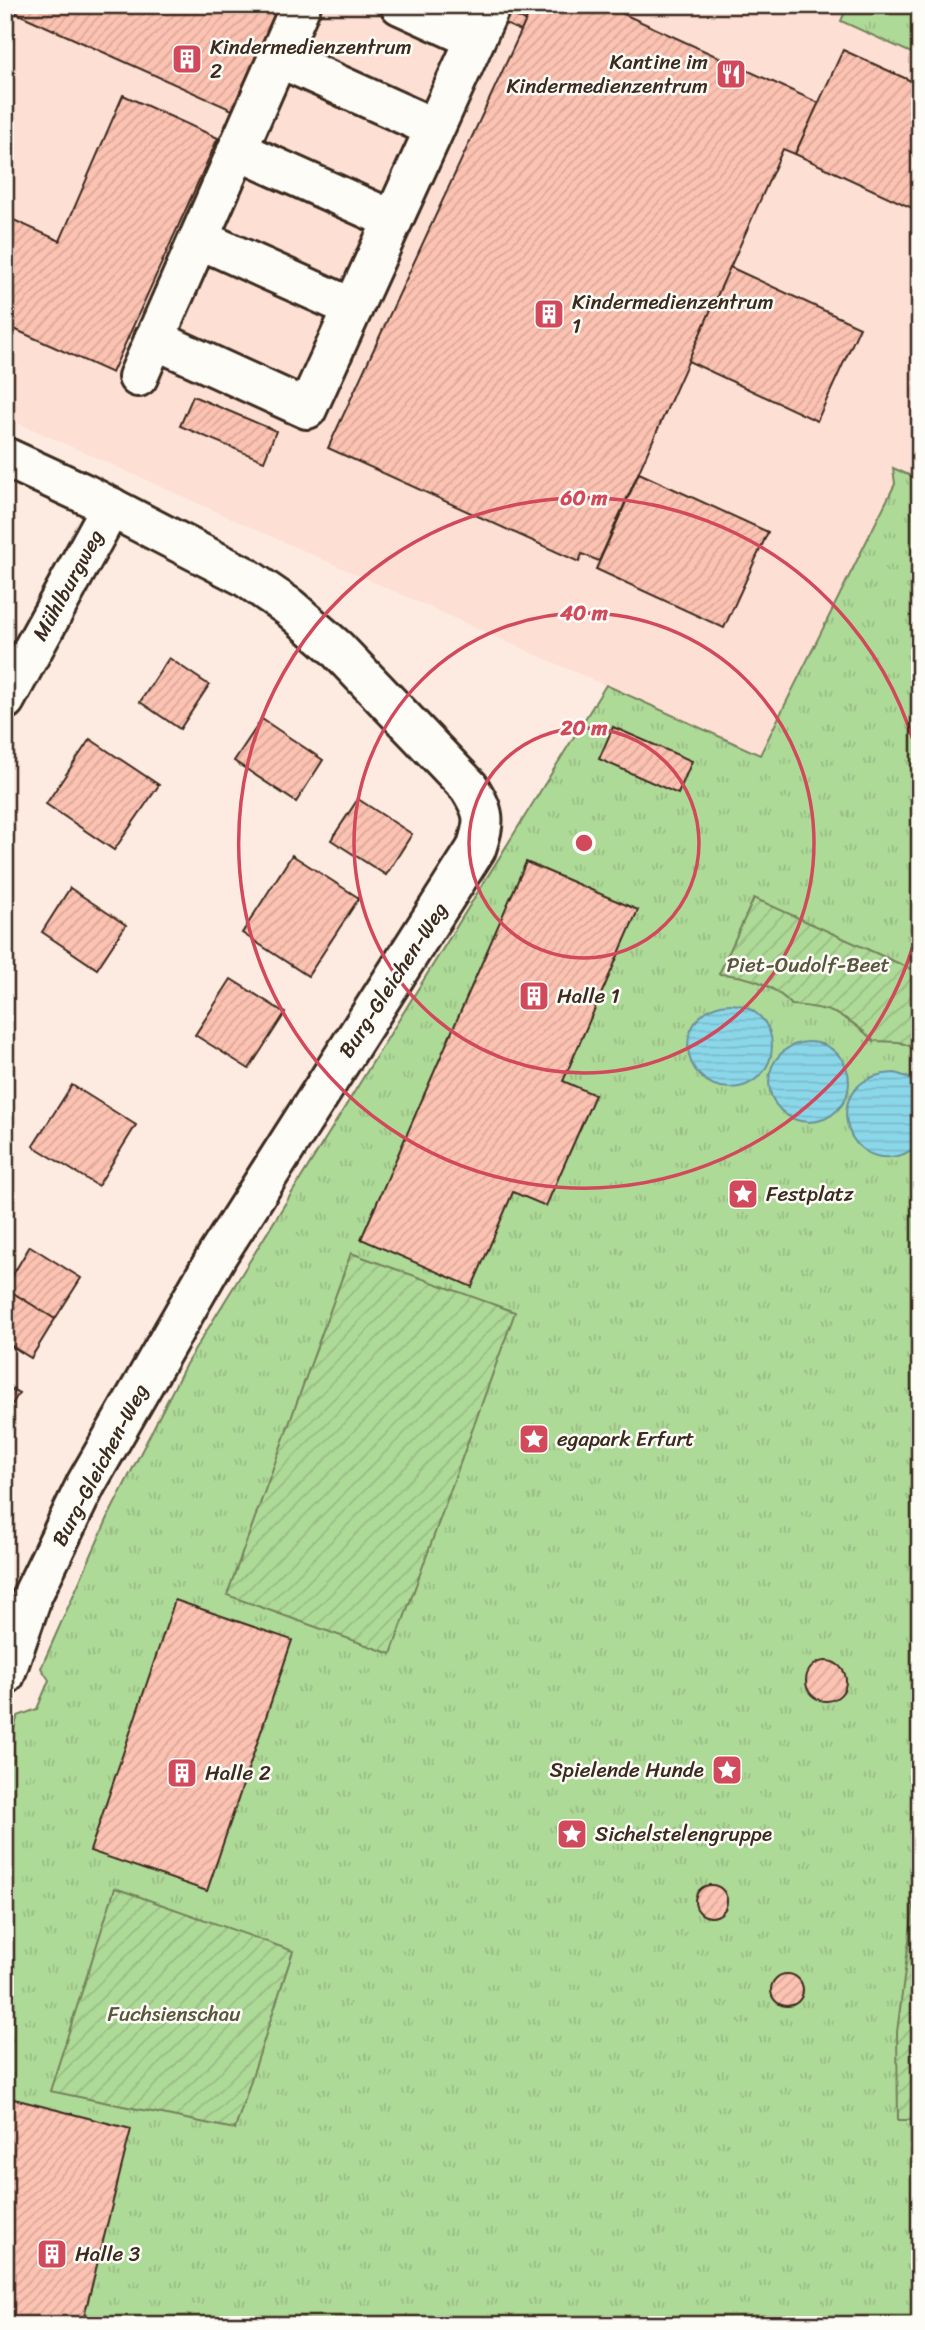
<svg xmlns="http://www.w3.org/2000/svg" width="925" height="2330" font-family="Sriracha,sans-serif">
	<defs>
		<pattern id="grass-tufts" width="24" height="20" patternUnits="userSpaceOnUse" patternTransform="scale(1.75)"><rect width="24" height="20" fill="#aeda98"/><path d="M3 7l-1-3M5 7V3M7 7l1-3M15 17l-1-3M17 17v-4M19 17l1-3" fill="none" stroke="#97bb83"/></pattern>
		<pattern id="garden-furrows" width="10" height="10" patternUnits="userSpaceOnUse" patternTransform="scale(1.75)"><rect width="10" height="10" fill="#aeda98"/><path d="M-1 1l2-2M0 10L10 0M9 11l2-2" fill="none" stroke="#97bb83"/></pattern>
		<pattern id="water-rules" width="6" height="5" patternUnits="userSpaceOnUse" patternTransform="scale(1.75)"><rect width="6" height="5" fill="#8bd7ea"/><path d="M0 2.5h6" fill="none" stroke="#79b9c8"/></pattern>
		<pattern id="building-hatch" width="6" height="6" patternUnits="userSpaceOnUse" patternTransform="scale(1.75)"><rect width="6" height="6" fill="#fcc2b2"/><path d="M-1 1l2-2M0 6l6-6M5 7l2-2" fill="none" stroke="#d9a799"/></pattern>
	</defs>
	<rect width="100%" height="100%" fill="#fdebe2"/>
	<filter id="ink" filterUnits="userSpaceOnUse"><feTurbulence type="fractalNoise" baseFrequency=".0143" numOctaves="2"/><feDisplacementMap in="SourceGraphic" scale="14" xChannelSelector="R" yChannelSelector="G"/><feConvolveMatrix kernelMatrix="1 2 1 2 8 2 1 2 1" color-interpolation-filters="sRGB"/></filter>
	<g filter="url(#ink)">
		<path fill="#fddfd4" d="M5,5H920V480L893,468L895,484L760,755L5,417Z"/>
		<g fill="url(#grass-tufts)" stroke="#74825b" stroke-width="2">
			<path d="M848,5H920V57L841,21Z"/>
			<path d="M893,468L920,480V2325H5V1755L18,1716L37,1709L49,1680L41,1668L110,1513L186,1364L606,685L760,755L895,484Z"/>
		</g>
		<g fill="url(#garden-furrows)" stroke="#74825b" stroke-width="2">
			<path d="M754,898L920,973V1050L899,1042L874,1041C847,1015 829,1007 792,1005C771,983 749,976 719,974Z"/>
			<path d="M351,1253L515,1312L391,1654L227,1595Z"/>
			<path d="M920,1856V2120H898L897,2032Z"/>
			<path d="M115,1888L293,1951L235,2129L50,2091Z"/>
		</g>
		<g fill="url(#water-rules)" stroke="#6b9298" stroke-width="2">
			<circle cx="730" cy="1046" r="42"/>
			<circle cx="809" cy="1082" r="40"/>
			<path d="M895,1073L907,1077L920,1088V1143C914,1150 906,1154 897,1156C840,1169 820,1075 895,1073Z"/>
		</g>
		<g fill="url(#building-hatch)" stroke="#3b2a1e" stroke-width="2">
			<path d="M5,5H280L232,110L5,8Z"/>
			<path d="M463,5H492L526,21L521,31Z"/>
			<path d="M533,5H604L819,103L795,154L783,149L599,561L582,554L579,562L328,448Z"/>
			<path d="M843,50L920,85V191L912,208L795,154Z"/>
			<path d="M123,95L218,138L112,373L5,325V216L60,241Z"/>
			<path d="M730,267L860,327L817,421L688,361Z"/>
			<path d="M193,396L276,431L264,461L180,426Z"/>
			<path d="M639,473L768,532L724,628L596,569Z"/>
			<path d="M169,658L209,685L180,729L140,702Z"/>
			<path d="M262,719L323,760L296,802L234,761Z"/>
			<path d="M613,727L692,761L678,794L599,759Z"/>
			<path d="M90,739L159,785L114,850L46,804Z"/>
			<path d="M358,799L412,834L386,875L331,840Z"/>
			<path d="M292,855L359,898L308,976L242,933Z"/>
			<path d="M526,862L638,910L563,1081L595,1095L546,1206L513,1192L472,1287L361,1239Z"/>
			<path d="M70,888L126,925L97,969L42,932Z"/>
			<path d="M231,979L285,1013L249,1069L195,1035Z"/>
			<path d="M72,1085L136,1125L98,1186L33,1146Z"/>
			<path d="M30,1246L81,1278L55,1319L5,1288Z"/>
			<path d="M5,1288L55,1319L31,1358L5,1342Z"/>
			<path d="M5,1386L19,1393L5,1416Z"/>
			<path d="M920,1398V1437L915,1427L913,1416Z"/>
			<path d="M175,1600L292,1640L207,1891L90,1851Z"/>
			<circle cx="826" cy="1681" r="20"/>
			<circle cx="711" cy="1901" r="16"/>
			<circle cx="787" cy="1990" r="16"/>
			<path d="M14,2099L131,2129L82,2325H5V2132Z"/>
			<path d="M916,2143H920V2220H915Z"/>
		</g>
		<g fill="none" stroke-linecap="round" stroke-linejoin="round">
			<g stroke="#3b2a1e" stroke-width="44">
				<g id="minor">
					<path d="M400,5L475,39"/>
					<path d="M277,57L434,128"/>
					<path d="M237,150L393,220"/>
					<path d="M199,239L353,308"/>
					<path d="M154,339L307,409L491,5"/>
					<path d="M138,377L301,5"/>
					<path d="M5,457L85,494L244,576L289,607L336,648L469,787C485,813 486,819 476,849L218,1254L86,1484L33,1594L5,1675"/>
					<path d="M5,700L111,507"/>
				</g>
			</g>
			<use href="#minor" stroke="#fdfcf7" stroke-width="38"/>
		</g>
	</g>
	<g fill="none" stroke="#d1495b" stroke-width="3.5">
		<circle cx="584" cy="843" r="115"/>
		<circle cx="584" cy="843" r="230"/>
		<path d="M919 924A345 345 0 1 1 919 762"/>
	</g>
	<defs>
		<g id="building-square" transform="scale(1.575)"><rect x="-9" y="-9" width="18" height="18" rx="4" fill="#d1495b" stroke="#fdfcf7"/><path d="M-4-6H4V6H1V3H-1V6H-4ZM-2.5-4.3h1.7v1.8h-1.7ZM.8-4.3h1.7v1.8H.8ZM-2.5-1h1.7V.8h-1.7ZM.8-1h1.7V.8H.8Z" fill="#fff"/></g>
		<g id="restaurant-square" transform="scale(1.575)"><rect x="-9" y="-9" width="18" height="18" rx="4" fill="#d1495b" stroke="#fdfcf7"/><path d="M-5-6h1v4h1v-4h1v4h1v-4h1v5L-1.5 .5V6h-2V.5L-5-1ZM5-6V6H3V1.5H1.5Q1.5-4 5-6Z" fill="#fff"/></g>
		<g id="sight-square" transform="scale(1.575)"><rect x="-9" y="-9" width="18" height="18" rx="4" fill="#d1495b" stroke="#fdfcf7"/><path d="M0-6L1.8-2.2L6-1.7L2.9 1.2L3.7 5.4L0 3.3L-3.7 5.4L-2.9 1.2L-6-1.7L-1.8-2.2Z" fill="#fff"/></g>
	</defs>
	<g fill-rule="evenodd">
		<use href="#building-square" x="187" y="59"/>
		<use href="#restaurant-square" x="731" y="74"/>
		<use href="#building-square" x="549" y="314"/>
		<use href="#building-square" x="534" y="996"/>
		<use href="#sight-square" x="743" y="1194"/>
		<use href="#sight-square" x="534" y="1439"/>
		<use href="#sight-square" x="727" y="1770"/>
		<use href="#building-square" x="182" y="1773"/>
		<use href="#sight-square" x="572" y="1834"/>
		<use href="#building-square" x="52" y="2254"/>
	</g>
	<g text-anchor="middle" dominant-baseline="central" stroke-width="5" stroke-linejoin="round" paint-order="stroke">
		<g font-size="21" fill="#3b2a1e" stroke="#fdfcf7" text-anchor="start">
			<text x="210" y="47">Kindermedienzentrum<tspan x="210" dy="24">2</tspan></text>
			<text x="708" y="62" text-anchor="end">Kantine im<tspan x="708" dy="24">Kindermedienzentrum</tspan></text>
			<text x="572" y="302">Kindermedienzentrum<tspan x="572" dy="24">1</tspan></text>
			<text x="557" y="996">Halle 1</text>
			<text x="766" y="1194">Festplatz</text>
			<text x="557" y="1439">egapark Erfurt</text>
			<text x="704" y="1770" text-anchor="end">Spielende Hunde</text>
			<text x="205" y="1773">Halle 2</text>
			<text x="595" y="1834">Sichelstelengruppe</text>
			<text x="75" y="2254">Halle 3</text>
		</g>
		<g font-size="21" fill="#3b2a1e" stroke="#fdfcf7">
			<text transform="translate(68 585) rotate(-61)">Mühlburgweg</text>
			<text transform="translate(393 980) rotate(-57)">Burg-Gleichen-Weg</text>
			<text transform="translate(100 1465) rotate(-62)">Burg-Gleichen-Weg</text>
		</g>
		<g font-size="21" fill="#58563c" stroke="#fdfcf7">
			<text x="808" y="965">Piet-Oudolf-Beet</text>
			<text x="174" y="2014">Fuchsienschau</text>
		</g>
	</g>
	<circle cx="584" cy="843" r="10" fill="#d1495b" stroke="#fdfcf7" stroke-width="3.5"/>
	<g font-size="21" text-anchor="middle" font-weight="bold" fill="#d1495b" stroke="#fdfcf7" stroke-width="5" stroke-linejoin="round" paint-order="stroke">
		<text x="584" y="505">60 m</text>
		<text x="584" y="620">40 m</text>
		<text x="584" y="735">20 m</text>
	</g>
	<rect width="925" height="2330" fill="none" stroke="#fdfcf7" stroke-width="28"/>
	<rect x="14" y="14" width="897" height="2302" fill="none" stroke="#3b2a1e" stroke-width="2.5" filter="url(#ink)"/>
</svg>
